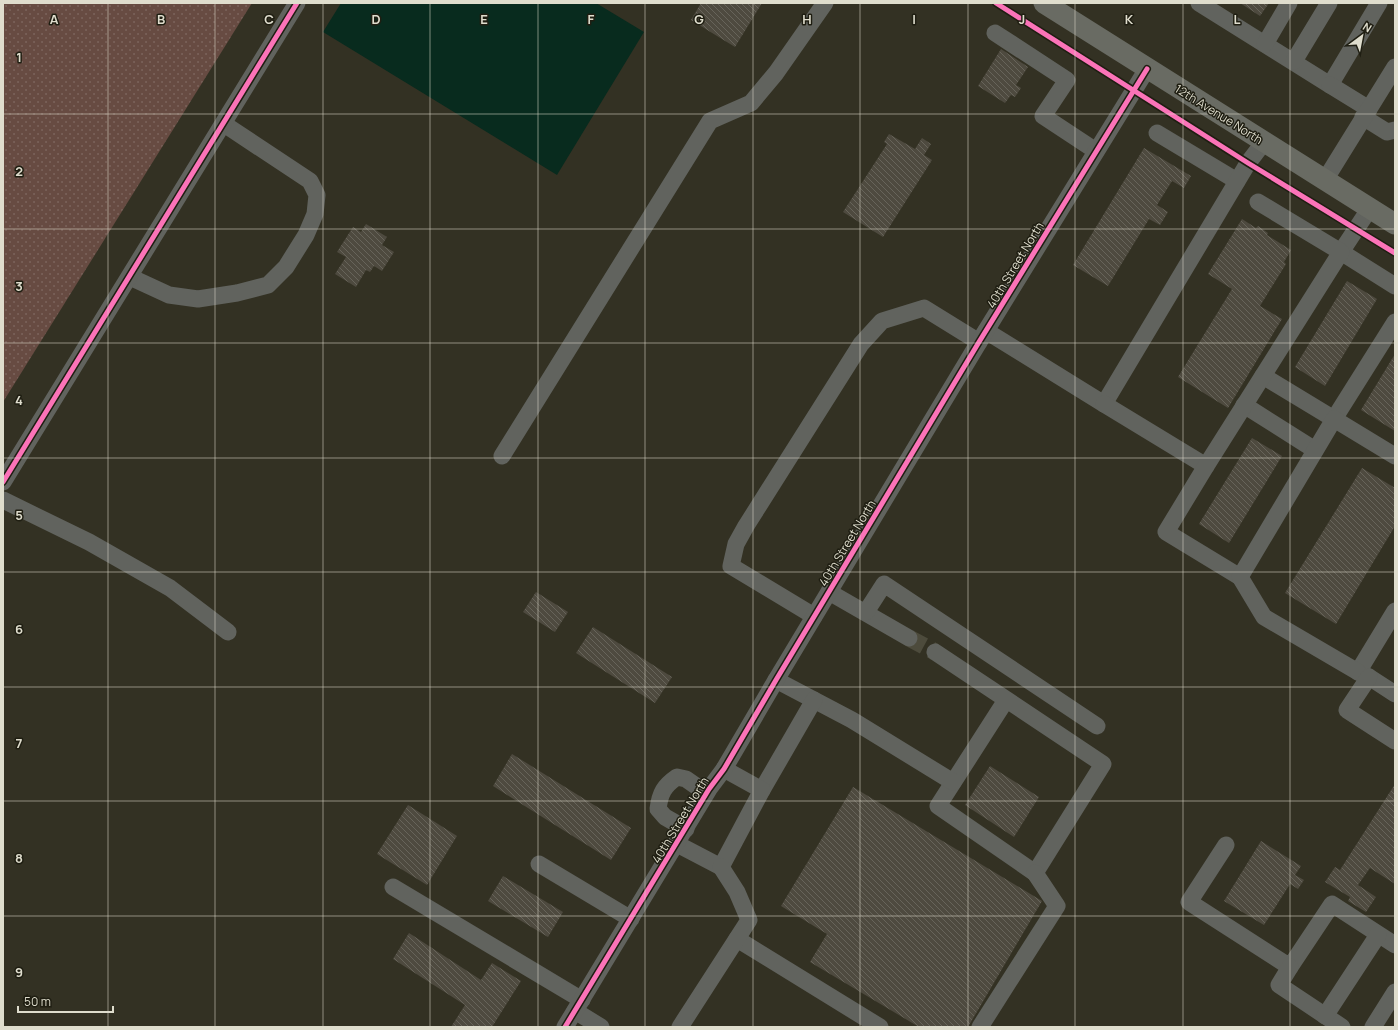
<svg xmlns="http://www.w3.org/2000/svg" width="1398" height="1030" font-family="Manrope,sans-serif">
	<defs>
		<pattern id="grass-dots" width="8" height="8" patternUnits="userSpaceOnUse"><rect width="8" height="8" fill="#674b42"/><path d="M2 2h.1M6 6h.1" fill="none" stroke="#7c645c" stroke-width="1.8" stroke-linecap="round"/></pattern>
		<pattern id="building-back-hatch" width="6" height="6" patternUnits="userSpaceOnUse"><rect width="6" height="6" fill="#4e4a3f"/><path d="M-1 5l2 2M0 0l6 6M5-1l2 2" fill="none" stroke="#67645a"/></pattern>
	</defs>
	<rect width="100%" height="100%" fill="#333123"/>
	<path fill="url(#grass-dots)" d="M3,3H252L3,402Z"/>
	<path fill="#082b1e" d="M341,3H596L644,32L557,175L323,32Z"/>
	<g fill="url(#building-back-hatch)">
		<path d="M701,3H762L735,47L691,20Z"/>
		<path d="M1240,3H1269L1260,16Z"/>
		<path d="M1001,49L1028,67L1016,85L1021,88L1015,97L1011,95L1005,103L978,86Z"/>
		<path d="M889,134L915,149L922,138L931,144L924,155L932,160L883,237L843,212L887,144L884,142Z"/>
		<path d="M1144,148L1191,176L1184,188L1172,181L1157,205L1168,212L1160,225L1149,219L1108,286L1073,265Z"/>
		<path d="M1242,219L1256,228L1258,226L1268,233L1267,235L1291,250L1284,262L1286,264L1260,306L1282,319L1228,408L1178,377L1232,289L1208,274Z"/>
		<path d="M366,224L387,237L382,245L394,252L382,271L374,266L370,272L366,270L356,287L335,274L346,257L337,252L353,227L361,232Z"/>
		<path d="M1347,281L1377,299L1325,386L1295,367Z"/>
		<path d="M1395,354V431L1361,410Z"/>
		<path d="M1252,438L1282,456L1229,543L1199,524Z"/>
		<path d="M1362,468L1395,488V526L1336,624L1285,593Z"/>
		<path d="M536,592L568,612L555,632L523,612Z"/>
		<path d="M593,627L672,677L655,703L576,653Z"/>
		<path d="M512,754L631,828L611,860L493,786Z"/>
		<path d="M990,766L1039,797L1014,837L965,805Z"/>
		<path d="M1395,784V884L1370,868L1358,885L1376,897L1366,912L1348,901L1350,897L1325,882L1335,867L1340,870Z"/>
		<path d="M853,787L1042,901L968,1027H919L810,962L827,934L781,906Z"/>
		<path d="M408,805L457,836L427,885L377,854Z"/>
		<path d="M1261,841L1301,866L1295,875L1304,880L1298,889L1290,884L1264,925L1224,901Z"/>
		<path d="M503,876L563,912L548,937L488,901Z"/>
		<path d="M409,933L481,980L492,963L521,981L492,1027H451L465,1005L393,959Z"/>
	</g>
	<g fill="none" stroke-linecap="round" stroke-linejoin="round">
		<path stroke="#4d4b3c" stroke-width="17" stroke-dasharray="17 8" stroke-linecap="butt" d="M909,638L935,652"/>
		<g stroke="#61635e" stroke-width="17">
			<path d="M1199,3L1330,85L1379,3"/>
			<path d="M995,33L1067,80L1043,116L1096,151"/>
			<path d="M1265,44L1289,3"/>
			<path d="M1294,61L1329,3"/>
			<path d="M1330,85L1369,109"/>
			<path d="M1363,117L1387,132L1395,130"/>
			<path d="M1157,133L1237,181"/>
			<path d="M1325,180L1395,67"/>
			<path d="M1370,208L1341,252L1395,286"/>
			<path d="M130,277L169,295L198,299L237,293L268,285L286,267L306,235L315,214L317,195L310,181L224,124"/>
			<path d="M986,331L1104,404L1248,163L1264,142"/>
			<path d="M1263,376L1334,419L1395,322"/>
			<path d="M1104,404L1206,466"/>
			<path d="M1244,405L1315,450"/>
			<path d="M502,456L710,121L751,103L776,73L825,3"/>
			<path d="M3,482L297,3"/>
			<path d="M3,500L89,542L170,588L228,632"/>
			<path d="M1240,577L1166,532L1206,466L1341,252L1258,202"/>
			<path d="M829,592L909,638"/>
			<path d="M1395,611L1358,672L1369,677L1395,694"/>
			<path d="M866,612L884,584L1097,726"/>
			<path d="M814,616L731,566L736,544L746,526L861,344L882,321L924,308L979,342"/>
			<path d="M935,652L1103,764L1035,873L938,806L1006,700"/>
			<path d="M1358,672L1264,617L1240,577L1334,419L1395,456"/>
			<path d="M1369,677L1347,710L1395,741"/>
			<path d="M776,680L852,720L953,782"/>
			<path d="M762,790L814,700"/>
			<path d="M686,829L665,817L658,809C660,793 664,786 677,777L686,779L706,793"/>
			<path d="M677,844L721,867L762,790L724,769"/>
			<path d="M1226,845L1189,902L1290,967L1332,904L1395,945"/>
			<path d="M539,864L631,919"/>
			<path d="M393,887L582,1000"/>
			<path d="M737,939L880,1027"/>
			<path d="M1290,967L1279,985L1342,1027"/>
			<path d="M575,1011L601,1027"/>
			<path d="M1325,1016L1378,935"/>
			<path d="M565,1027L709,789L724,769L776,680L979,342L1147,69"/>
			<path d="M680,1027L749,920L737,892L721,867"/>
			<path d="M980,1027L1057,906L1035,873"/>
			<path d="M1373,1027L1395,992"/>
		</g>
		<path stroke="#696b63" stroke-width="21" d="M1044,3L1395,224"/>
		<g stroke="#1f1e12" stroke-width="8">
			<g id="cycleway">
				<path d="M996,3L1248,163L1395,253"/>
				<path d="M3,482L297,3"/>
				<path d="M565,1027L709,789L724,769L776,680L979,342L1147,69"/>
			</g>
		</g>
		<use href="#cycleway" stroke="#fb73b8" stroke-width="5"/>
	</g>
	<path fill="none" stroke="#dfddcd" stroke-width="1" stroke-opacity="0.55" d="M108,3V1027M215,3V1027M323,3V1027M430,3V1027M538,3V1027M645,3V1027M753,3V1027M860,3V1027M968,3V1027M1075,3V1027M1183,3V1027M1290,3V1027M3,114H1395M3,229H1395M3,343H1395M3,458H1395M3,572H1395M3,687H1395M3,801H1395M3,916H1395"/>
	<g text-anchor="middle" dominant-baseline="central" stroke-width="3" stroke-linejoin="round" paint-order="stroke">
		<g font-size="12" fill="#dfddcd" stroke="#1f1e12">
			<text transform="translate(1219 114) rotate(32)">12th Avenue North</text>
			<text transform="translate(1015 265) rotate(-59)">40th Street North</text>
			<text transform="translate(847 543) rotate(-59)">40th Street North</text>
			<text transform="translate(680 820) rotate(-59)">40th Street North</text>
		</g>
	</g>
	<g font-size="13" text-anchor="middle" font-weight="bold" fill="#dfddcd" stroke="#1f1e12" stroke-width="3" stroke-linejoin="round" paint-order="stroke">
		<text x="54" y="24">A</text>
		<text x="161" y="24">B</text>
		<text x="269" y="24">C</text>
		<text x="376" y="24">D</text>
		<text x="484" y="24">E</text>
		<text x="591" y="24">F</text>
		<text x="699" y="24">G</text>
		<text x="807" y="24">H</text>
		<text x="914" y="24">I</text>
		<text x="1022" y="24">J</text>
		<text x="1129" y="24">K</text>
		<text x="1237" y="24">L</text>
		<text x="19" y="62">1</text>
		<text x="19" y="176">2</text>
		<text x="19" y="291">3</text>
		<text x="19" y="405">4</text>
		<text x="19" y="520">5</text>
		<text x="19" y="634">6</text>
		<text x="19" y="748">7</text>
		<text x="19" y="863">8</text>
		<text x="19" y="977">9</text>
	</g>
	<rect width="1398" height="1030" fill="none" stroke="#dfddcd" stroke-width="8"/>
	<g transform="translate(1362 36) rotate(32)" stroke="#1f1e12" stroke-width="3" paint-order="stroke">
	<path d="M0-3L7 15L0 10L-7 15Z" fill="#dfddcd"/>
	<text y="-6" font-size="11" font-weight="bold" text-anchor="middle" fill="#dfddcd">N</text>
	</g>
	<path d="M18 1006v6h95v-6" fill="none" stroke="#dfddcd" stroke-width="2"/>
	<text x="24" y="1006" font-size="12" fill="#dfddcd" stroke="#1f1e12" stroke-width="3" paint-order="stroke">50 m</text>
</svg>
